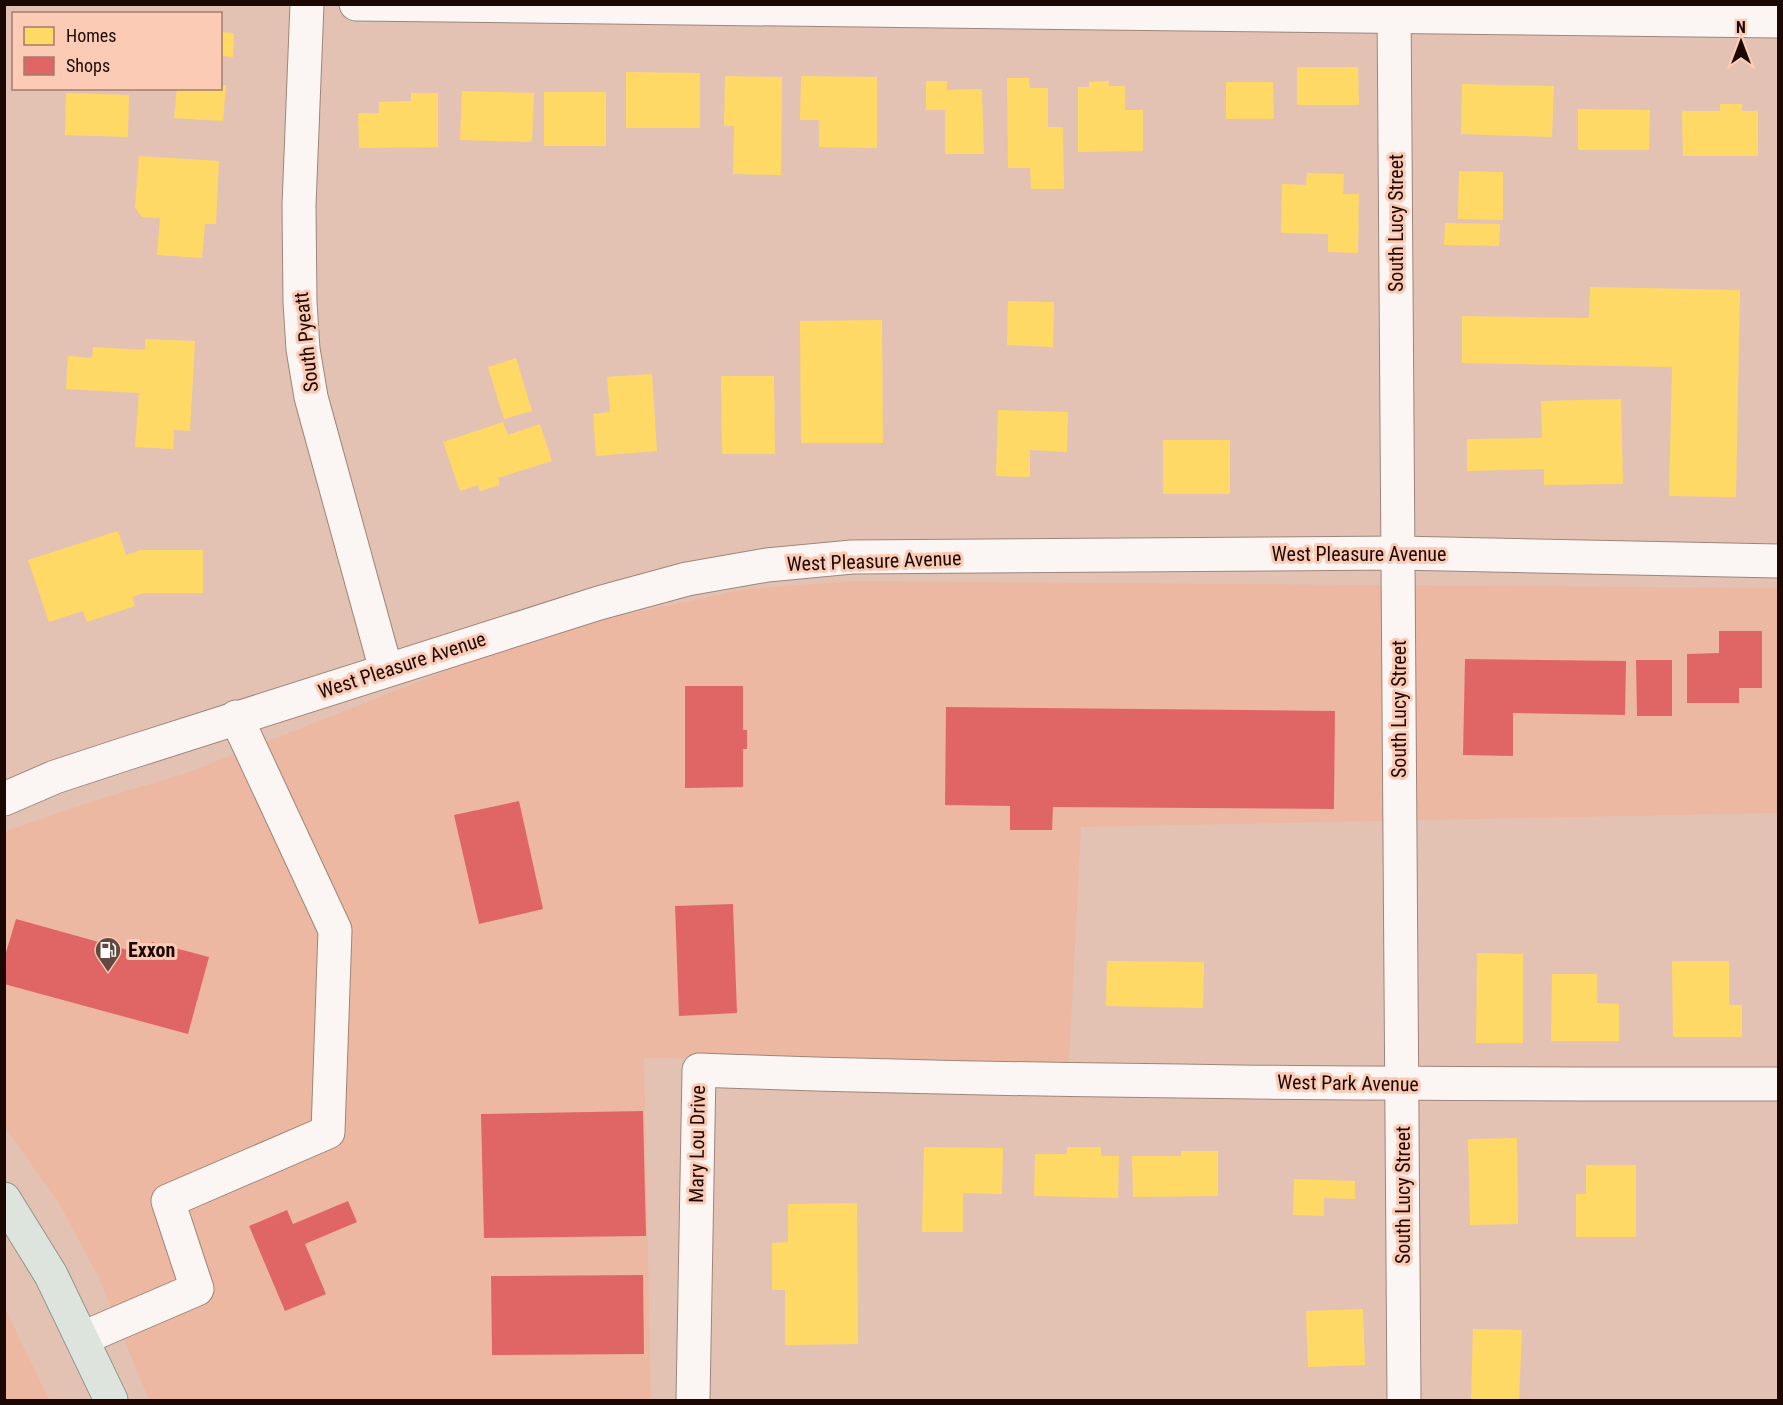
<svg xmlns="http://www.w3.org/2000/svg" width="1783" height="1405" font-family="'Roboto Condensed',sans-serif">
	<rect width="100%" height="100%" fill="#e3c2b4"/>
	<g fill="#ecb8a1">
		<path d="M853,581L1778,588V813L1081,827L1069,1063L644,1058L651,1400H149L98,1276L60,1205L5,1127L4,832L84,804L189,772L547,631L746,589Z"/>
		<path d="M5,1308L49,1400H5Z"/>
	</g>
	<g fill="#ffd966">
		<path d="M220,32L234,33L233,57L220,56Z"/>
		<path d="M1297,67H1358L1359,105H1297Z"/>
		<path d="M626,72L700,73V128H626Z"/>
		<path d="M725,76L782,77L781,175L733,174L734,126H724Z"/>
		<path d="M801,76L877,77V148L819,147V120H800Z"/>
		<path d="M1007,78H1029L1030,88H1048V127H1063L1064,189H1031L1030,168H1008Z"/>
		<path d="M926,81H947V90L982,89L984,154H945V110H926Z"/>
		<path d="M1109,81V86H1125V110H1143V151L1078,152V87H1089V82Z"/>
		<path d="M1226,82H1273L1274,119H1226Z"/>
		<path d="M1462,84L1554,86L1552,137L1461,134Z"/>
		<path d="M220,85H226L223,121L174,118L177,88H220Z"/>
		<path d="M462,91L534,93L532,142L460,140Z"/>
		<rect x="544" y="92" width="62" height="54"/>
		<path d="M66,93L129,95L128,137L65,135Z"/>
		<path d="M411,93H438V147L359,148L358,113H379V102L411,101Z"/>
		<path d="M1720,104H1742V111H1758V156H1683L1682,111H1720Z"/>
		<path d="M1578,109L1650,110L1649,150H1578Z"/>
		<path d="M139,156L219,161L216,224H205L202,258L157,255L160,218L142,217L135,208Z"/>
		<path d="M1459,171L1503,172V220L1458,219Z"/>
		<path d="M1307,173L1344,174L1343,194H1359L1358,253L1328,252V234L1281,233L1282,184L1306,185Z"/>
		<path d="M1445,223L1500,224L1499,246L1444,245Z"/>
		<path d="M1590,287L1740,290L1736,497L1669,496L1672,367L1462,363V316L1589,318Z"/>
		<path d="M1008,301L1054,302L1053,347L1007,345Z"/>
		<path d="M882,320L883,443H801L800,321Z"/>
		<path d="M145,339L195,341L190,431L174,430L173,449L135,447L139,393L66,389L68,356L92,358L93,347L145,350Z"/>
		<path d="M516,358L532,411L504,419L488,367Z"/>
		<path d="M652,374L657,451L596,456L593,414L610,412L607,377Z"/>
		<path d="M721,376H774L775,454H722Z"/>
		<path d="M1621,399L1623,484L1544,485V469L1467,471V439L1542,438L1541,401Z"/>
		<path d="M998,410L1068,412L1067,452L1030,450V477L996,476Z"/>
		<path d="M503,422L508,435L540,424L552,461L498,478L500,485L480,491L478,485L460,491L443,442Z"/>
		<rect x="1163" y="440" width="67" height="54"/>
		<path d="M118,531L126,555L141,550H203V593H144L132,597L135,606L87,622L83,611L49,622L28,560Z"/>
		<path d="M1477,953L1523,954V1043H1476Z"/>
		<path d="M1107,961L1204,962L1203,1008L1106,1006Z"/>
		<path d="M1672,961H1729V1005H1742V1037H1673Z"/>
		<path d="M1552,974H1597V1003L1619,1004V1041H1551Z"/>
		<path d="M1517,1138L1518,1224L1470,1225L1468,1139Z"/>
		<path d="M924,1147L1003,1148L1002,1194L963,1193V1232H922Z"/>
		<path d="M1067,1147H1101V1156H1119L1118,1198L1034,1196L1035,1154H1067Z"/>
		<path d="M1181,1151H1218V1196L1133,1197L1132,1156H1181Z"/>
		<path d="M1586,1165H1636V1237H1576V1194H1586Z"/>
		<path d="M1294,1179L1355,1181V1199L1324,1198V1216L1293,1215Z"/>
		<path d="M857,1203L858,1344L785,1345V1290H772V1243L788,1242V1204Z"/>
		<path d="M1363,1309L1365,1365L1308,1367L1306,1311Z"/>
		<path d="M1473,1329L1522,1330L1519,1400H1471Z"/>
	</g>
	<g fill="#e06666">
		<path d="M1719,631H1762V688H1739V703H1687V654L1719,653Z"/>
		<path d="M1465,659L1626,661L1625,715L1513,713V756L1463,755Z"/>
		<path d="M1636,660H1672V716H1637Z"/>
		<path d="M685,686H743V730H747V749H743V787L685,788Z"/>
		<path d="M946,707L1335,711L1334,809L1053,807L1052,830H1010V806L945,805Z"/>
		<path d="M519,801L543,909L479,924L454,815Z"/>
		<path d="M733,904L737,1013L679,1016L675,906Z"/>
		<path d="M16,919L149,956L152,942L209,957L188,1034L4,984V959Z"/>
		<path d="M643,1111L646,1236L484,1238L481,1114Z"/>
		<path d="M348,1201L357,1222L305,1244L326,1294L285,1311L249,1226L287,1210L293,1224Z"/>
		<path d="M643,1275L644,1354L492,1355L491,1276Z"/>
	</g>
	<g fill="none" stroke-linecap="round" stroke-linejoin="round">
		<g stroke="#9e857a" stroke-width="35">
			<g id="minor">
				<path d="M307,4L299,205L300,302L303,349L311,397L386,670"/>
				<path d="M356,4L1778,21"/>
				<path d="M1394,4L1404,1400"/>
				<path d="M4,799L55,777L128,753L599,603L687,579L767,565L852,557L1398,553L1778,561"/>
				<path d="M83,1338L197,1289L168,1201L328,1132L335,930L236,717"/>
				<path d="M693,1400L699,1070C1058,1083 1418,1084 1778,1084"/>
			</g>
		</g>
		<g stroke="#919588" stroke-width="35">
			<path id="major" d="M4,1199L51,1275L111,1400"/>
		</g>
		<use href="#minor" stroke="#fbf6f4" stroke-width="33"/>
		<use href="#major" stroke="#dde4de" stroke-width="33"/>
	</g>
	<defs>
		<g id="fuel-pin" transform="scale(1.35)"><path d="M0 17L-7.5 6A9.5 9.5 0 1 1 7.5 6Z" fill="#624940" stroke="#fccbb5"/><path d="M-5.5-6h7V0h2V4h1.3V-2.5L3-4.5l.8-.8L6-3V5H2.5V1h-1V6h-7ZM-4.2-4.7v3.2H.2V-4.7Z" fill="#fff"/></g>
	</defs>
	<g fill-rule="evenodd">
		<use href="#fuel-pin" x="108" y="950"/>
	</g>
	<g text-anchor="middle" dominant-baseline="central" stroke-width="6" stroke-linejoin="round" paint-order="stroke">
		<g font-size="20" fill="#1c0802" stroke="#fccbb5">
			<text transform="translate(1396 223) rotate(-90)">South Lucy Street</text>
			<text transform="translate(306 342) rotate(-96)">South Pyeatt</text>
			<text x="1359" y="554">West Pleasure Avenue</text>
			<text transform="translate(874 561) rotate(-2)">West Pleasure Avenue</text>
			<text transform="translate(402 665) rotate(-18)">West Pleasure Avenue</text>
			<text transform="translate(1399 709) rotate(-90)">South Lucy Street</text>
			<text transform="translate(1348 1083) rotate(1)">West Park Avenue</text>
			<text transform="translate(697 1144) rotate(-89)">Mary Lou Drive</text>
			<text transform="translate(1403 1195) rotate(-90)">South Lucy Street</text>
		</g>
		<g font-size="20" font-weight="bold" fill="#1c0802" stroke="#fccbb5" text-anchor="start">
			<text x="128" y="950">Exxon</text>
		</g>
	</g>
	<rect width="1783" height="1405" fill="none" stroke="#1c0802" stroke-width="12"/>
	<rect x="12" y="12" width="210" height="78" fill="#fccbb5" stroke="#a27d6d" stroke-width="1.5"/>
	<rect x="24" y="27" width="30" height="18" fill="#ffd966" stroke="#a27d6d" stroke-width="1.5"/>
	<text x="66" y="42" font-size="18" fill="#1c0802">Homes</text>
	<rect x="24" y="57" width="30" height="18" fill="#e06666" stroke="#a27d6d" stroke-width="1.5"/>
	<text x="66" y="72" font-size="18" fill="#1c0802">Shops</text>
	<g transform="translate(1741 42)" stroke="#fccbb5" stroke-width="4.5" paint-order="stroke">
	<path d="M0-4.5L10 22L0 15L-10 22Z" fill="#1c0802"/>
	<text y="-9" font-size="16" font-weight="bold" text-anchor="middle" fill="#1c0802">N</text>
	</g>
</svg>
